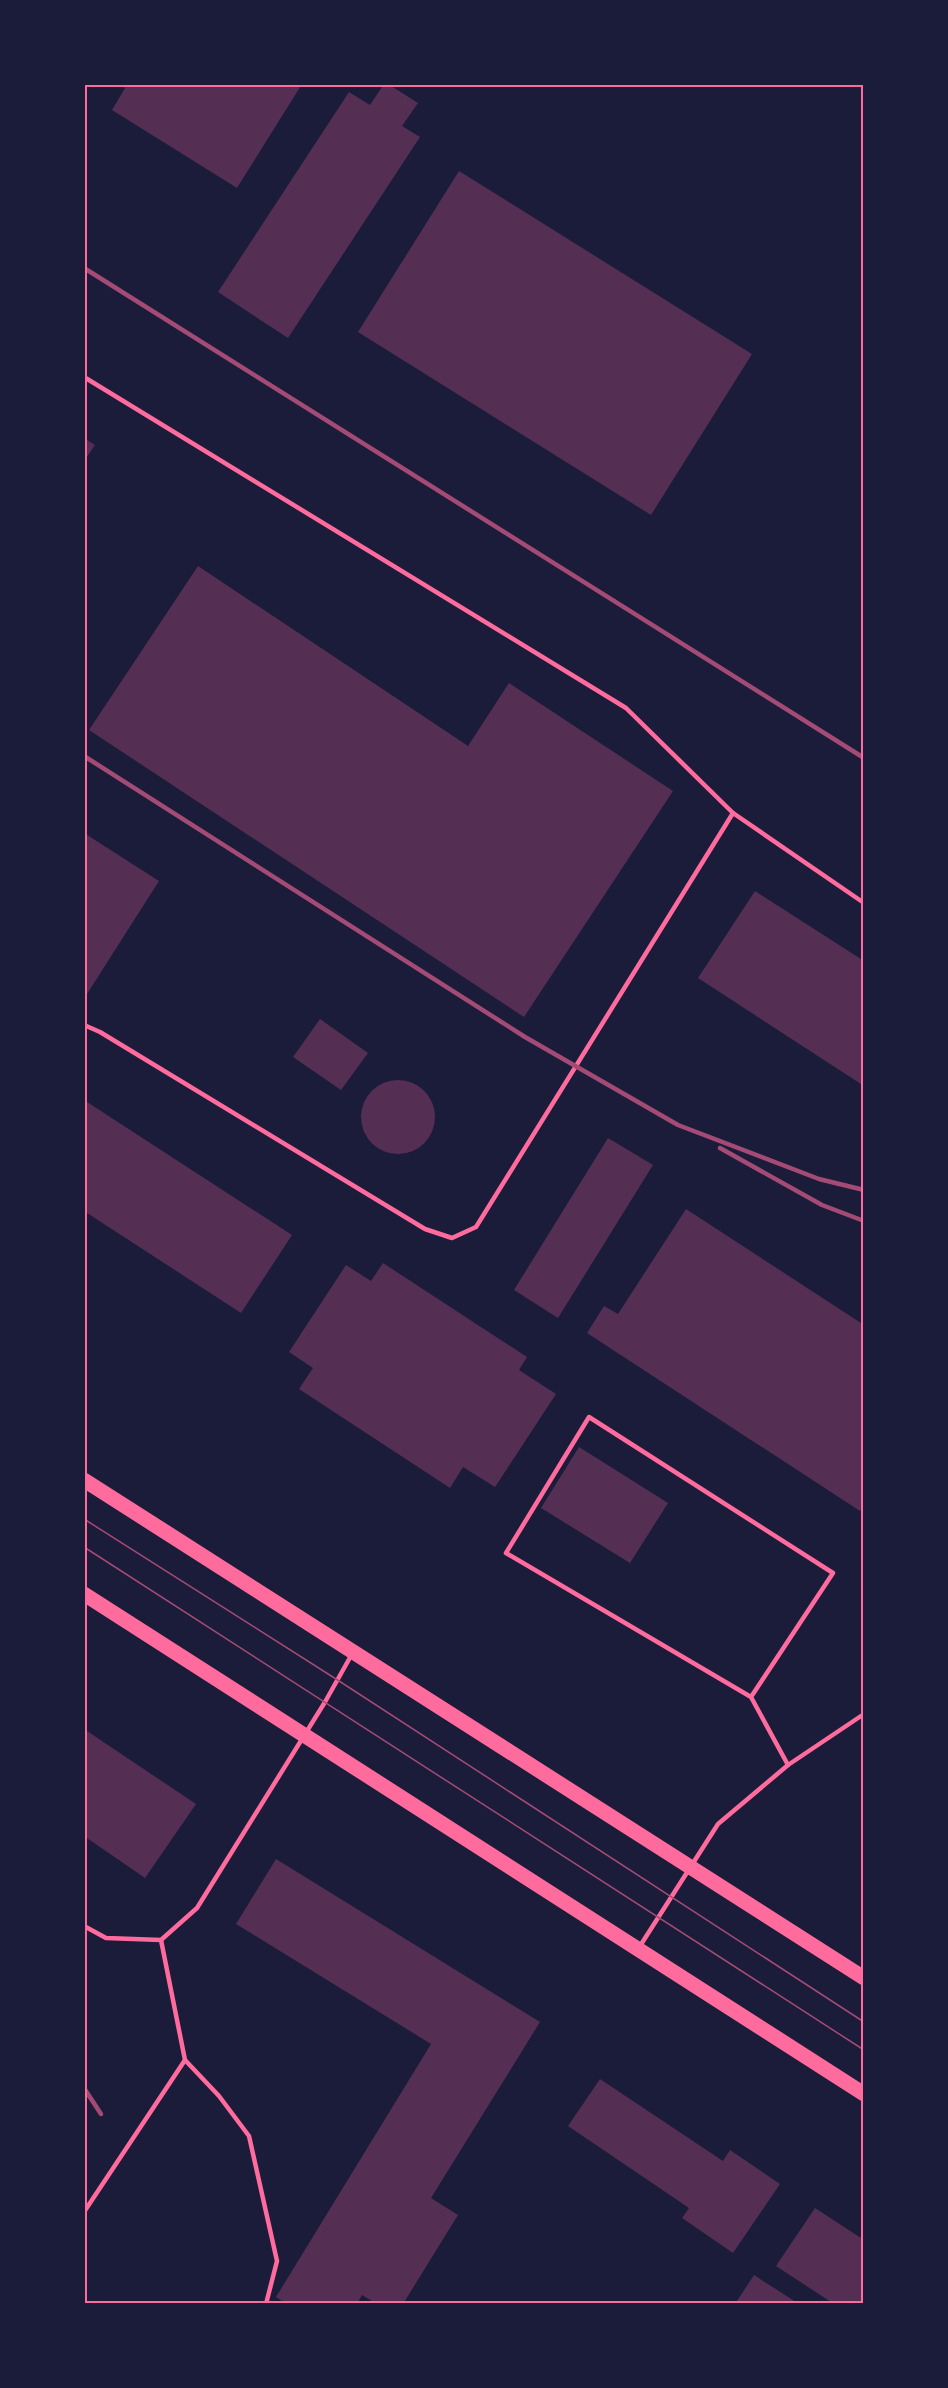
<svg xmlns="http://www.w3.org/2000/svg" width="948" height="2388" font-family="Barlow,sans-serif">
	<rect width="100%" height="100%" fill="#1b1b3a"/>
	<g fill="#542f53">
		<path d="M118,84H302L237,188L112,110L125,88Z"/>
		<path d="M384,84H388L418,103L402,126L420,137L288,338L218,292L349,92L370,105Z"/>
		<path d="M459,171L752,354L651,515L358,332Z"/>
		<path d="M84,438L95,445L84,461Z"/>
		<path d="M198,566L468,746L509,683L673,791L524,1017L89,730Z"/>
		<path d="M84,833L159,881L87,994L84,992Z"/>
		<path d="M755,891L864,961V1086L698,978Z"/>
		<path d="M320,1019L368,1053L341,1090L293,1057Z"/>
		<circle cx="398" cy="1117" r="37"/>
		<path d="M84,1100L292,1235L241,1313L84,1211Z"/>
		<path d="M608,1138L653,1165L558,1318L514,1290Z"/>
		<path d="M686,1209L864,1325V1504L860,1511L587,1333L604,1306L618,1314Z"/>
		<path d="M383,1263L527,1357L519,1370L556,1394L495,1487L463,1467L450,1488L299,1389L313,1368L289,1352L346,1265L371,1281Z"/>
		<path d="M579,1447L668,1503L630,1563L541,1508Z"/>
		<path d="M84,1729L196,1804L145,1878L84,1836Z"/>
		<path d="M276,1859L540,2022L431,2198L458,2215L403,2304H377L362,2295L357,2304H287L276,2297L431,2044L236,1924Z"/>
		<path d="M600,2079L723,2161L730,2150L780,2184L733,2253L682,2218L689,2208L568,2126Z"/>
		<path d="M815,2208L864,2240V2304H834L776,2266Z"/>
		<path d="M754,2275L799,2304H735Z"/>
	</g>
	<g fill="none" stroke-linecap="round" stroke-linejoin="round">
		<g stroke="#ff6b9d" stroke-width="4.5">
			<path d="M84,377L626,708L733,813L864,903"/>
			<path d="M84,1025L100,1032L425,1229L452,1238L476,1227L733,813"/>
			<path d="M751,1697L833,1573L589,1417L506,1553L751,1697L788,1765"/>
			<path d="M84,1926L106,1938L161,1940L197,1908L325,1702L352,1654"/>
			<path d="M640,1946L718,1824L788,1765L864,1714"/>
			<path d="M185,2060L219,2096L249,2136L277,2261L266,2304"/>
			<path d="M84,2212L185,2060L161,1940"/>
		</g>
		<g stroke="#ff6b9d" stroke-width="15">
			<path d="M84,1480L864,1978"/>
			<path d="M84,1594L864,2094"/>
		</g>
		<g stroke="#a44b75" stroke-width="1.5">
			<path d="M84,1519L336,1679L864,2022"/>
			<path d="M84,1547L864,2050"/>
		</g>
		<g stroke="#a44b75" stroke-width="4.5">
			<path d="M84,268L864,758"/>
			<path d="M84,756L525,1037L678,1125L819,1179L864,1190"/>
			<path d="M720,1148L822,1205L864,1221"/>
			<path d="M84,2088L101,2114"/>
		</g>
	</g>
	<rect width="948" height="2388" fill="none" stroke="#1b1b3a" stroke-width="171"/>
	<rect x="86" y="86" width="776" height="2216" fill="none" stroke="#ff6b9d" stroke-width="2"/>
</svg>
